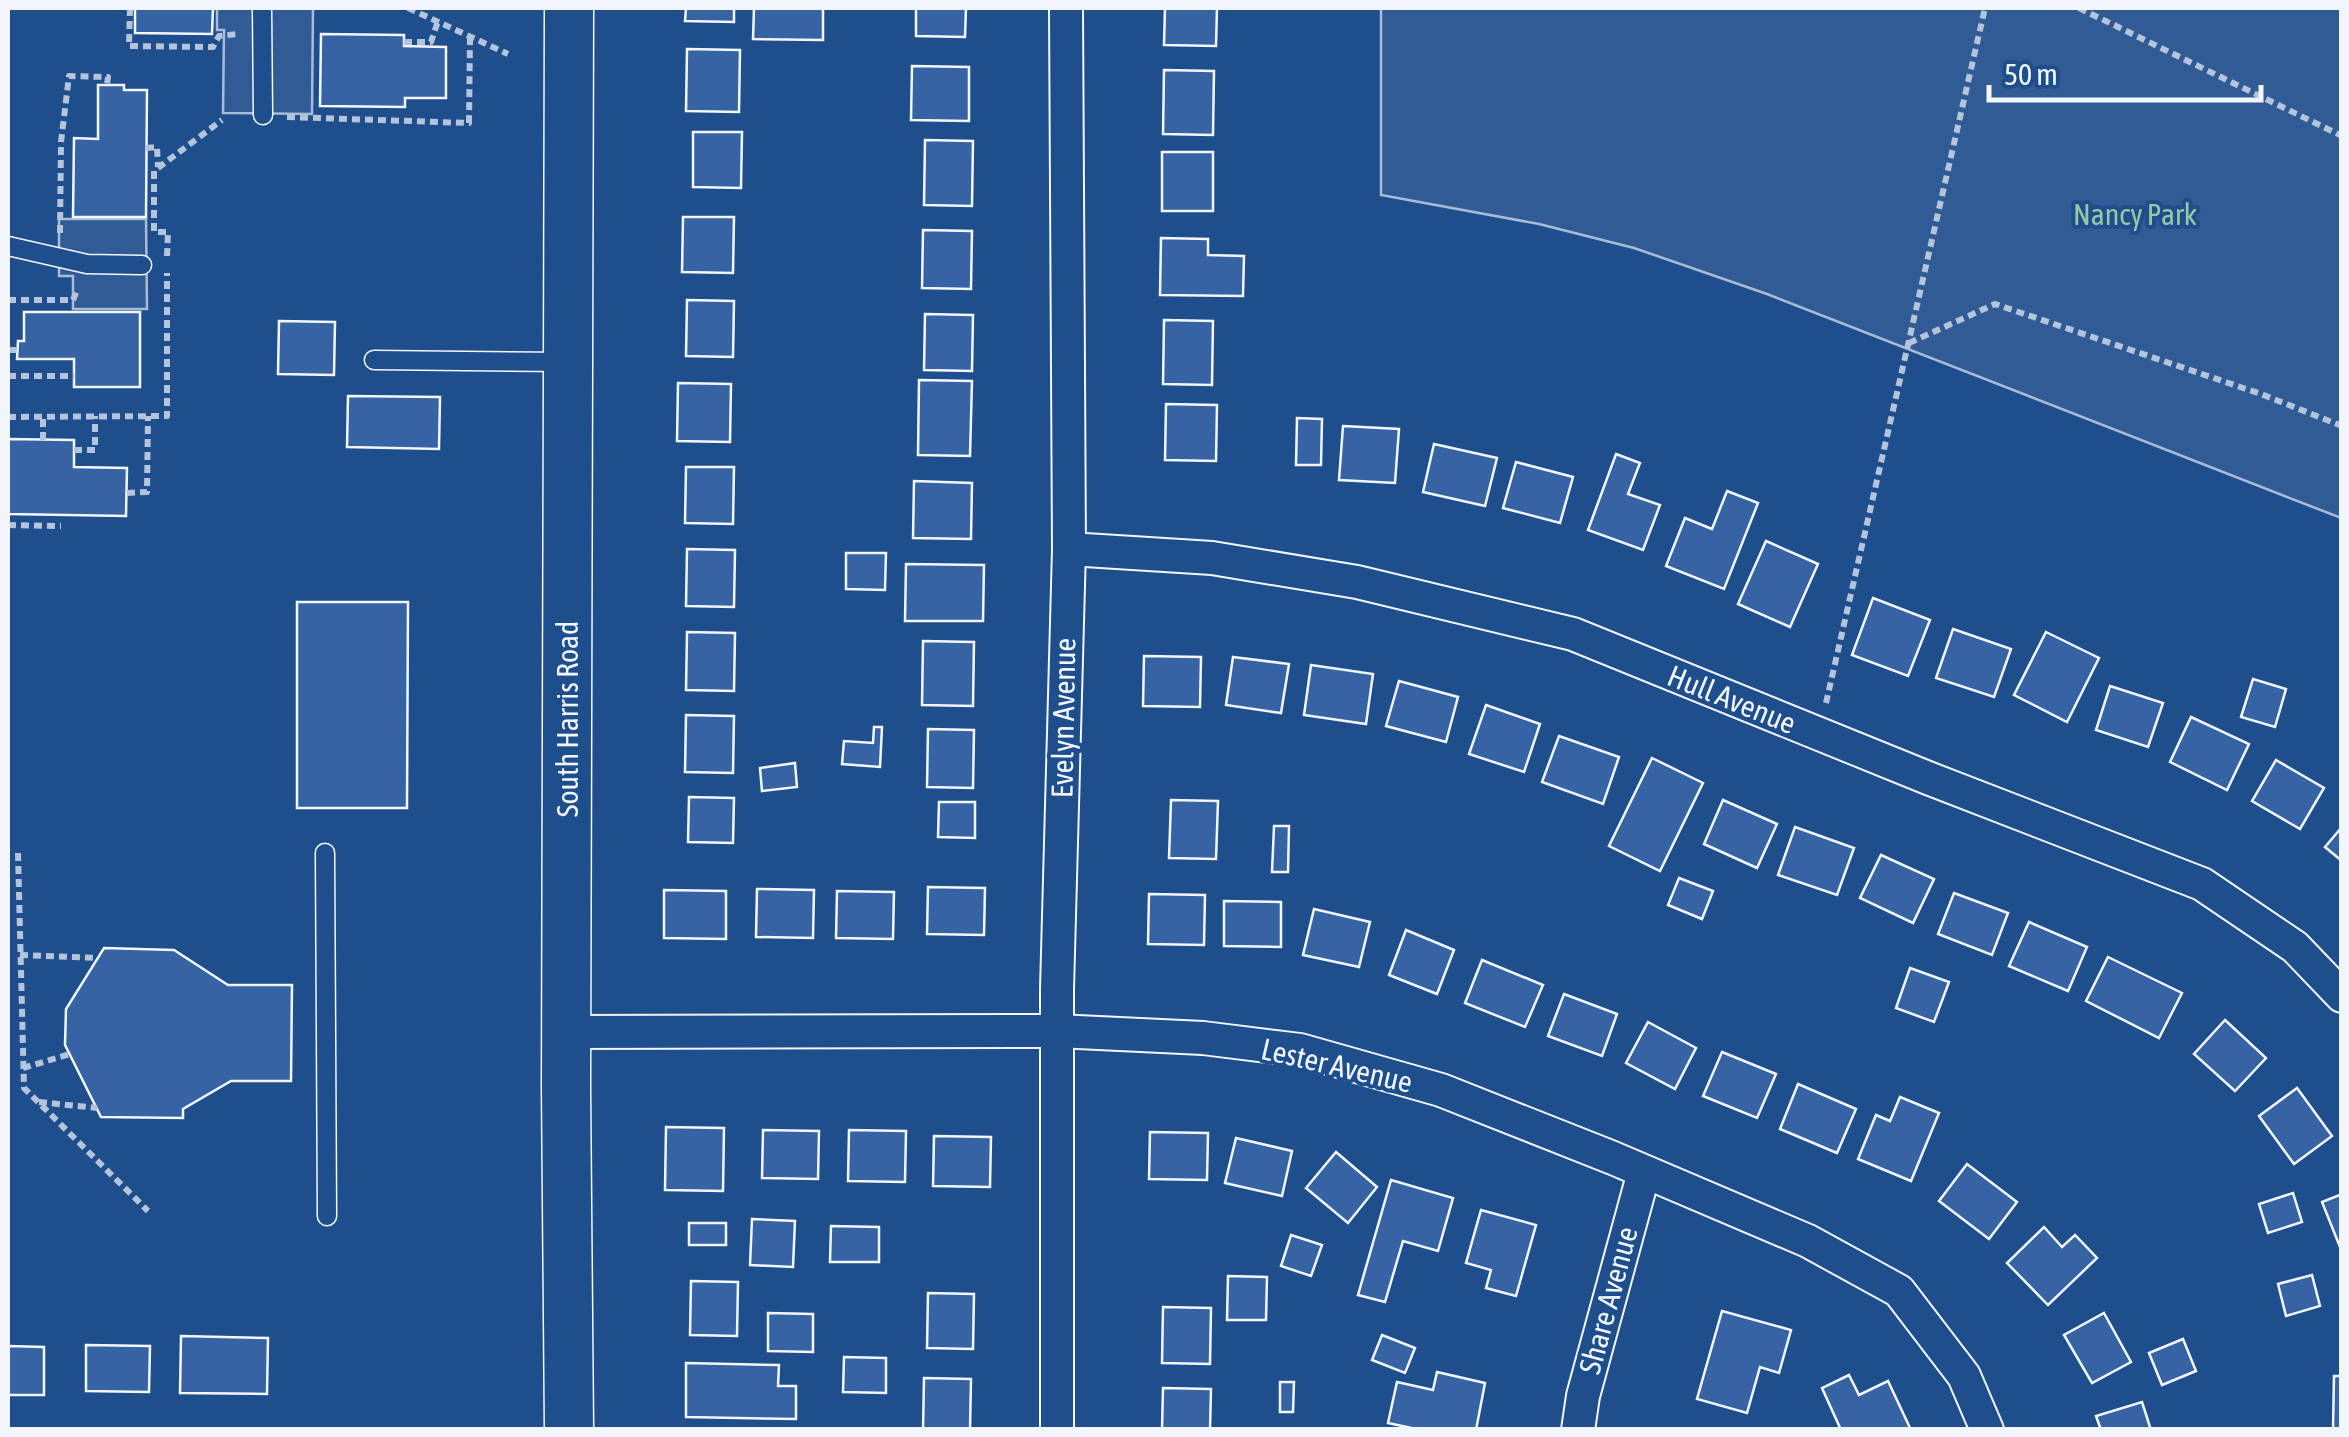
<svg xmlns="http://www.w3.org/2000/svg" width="2349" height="1437" font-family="'Asap Condensed',sans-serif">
	<rect width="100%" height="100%" fill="#1f4e8c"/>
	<g fill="#305b95" stroke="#a8bbd7" stroke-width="2.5">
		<path d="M217,8H313L312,114L223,113L224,30H217Z"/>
		<path d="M1381,8H2341V518L1767,294L1634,248L1539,224L1381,195Z"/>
		<path d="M59,219H146L147,309H73V276H59Z"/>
	</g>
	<g fill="#3563a3" stroke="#f2f6ff" stroke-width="2.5">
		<path d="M135,8H213L212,34L135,33Z"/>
		<path d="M686,8H734V22L685,21Z"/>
		<path d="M754,8H823V40L753,39Z"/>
		<path d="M916,8H966L965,37L916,36Z"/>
		<path d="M1165,8H1217L1216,46L1164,45Z"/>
		<path d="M321,34L404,35V46L446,47V98H405V107L320,106Z"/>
		<path d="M687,49L740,50L739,112L686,111Z"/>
		<path d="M912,66L969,67V121L911,120Z"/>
		<path d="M1164,70L1214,71L1213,135L1163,134Z"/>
		<path d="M98,85H124V90H147L146,217H73L74,138L98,139Z"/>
		<path d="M693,132H742L741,188L693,187Z"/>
		<path d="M925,140L973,141L972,206L924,205Z"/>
		<rect x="1162" y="152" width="51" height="59"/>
		<path d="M683,217H734L733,273L682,272Z"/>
		<path d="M923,230L972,231L971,289L922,288Z"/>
		<path d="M1161,238L1208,239V255L1244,256L1243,296L1160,295Z"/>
		<path d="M687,300L734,301L733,357L686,356Z"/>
		<path d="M24,312H140V387H74V359H17L18,341H24Z"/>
		<path d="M925,314L973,315L972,371L924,370Z"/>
		<path d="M1164,320L1213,321L1212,385L1163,384Z"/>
		<path d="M279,321L335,322L334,375L278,374Z"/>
		<path d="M919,380L972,381L970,456L918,455Z"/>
		<path d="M678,383L731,384L730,442L677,441Z"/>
		<path d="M348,396L440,397L439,449L347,447Z"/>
		<path d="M1166,404L1217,405L1216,461L1165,460Z"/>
		<path d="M1297,418L1322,419L1321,465H1296Z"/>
		<path d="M1343,426L1399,429L1395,483L1339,480Z"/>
		<path d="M8,439L74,440V467L127,468L126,516L8,514Z"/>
		<path d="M1434,444L1497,458L1485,506L1423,492Z"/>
		<path d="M1616,454L1640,463L1628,494L1660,505L1643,550L1588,530Z"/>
		<path d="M1516,462L1573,477L1560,523L1503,508Z"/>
		<path d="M686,467H734L733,524L685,523Z"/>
		<path d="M914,481L972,483L971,539L913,538Z"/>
		<path d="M1727,491L1758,503L1724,589L1666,566L1685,518L1712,529Z"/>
		<path d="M1766,541L1818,564L1790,627L1738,604Z"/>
		<path d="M687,549L735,550L734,607L686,606Z"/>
		<path d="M846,553H886L885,590L846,589Z"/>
		<path d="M906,564L984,565L983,621H905Z"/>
		<path d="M1873,598L1930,620L1908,676L1852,655Z"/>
		<path d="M297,602H408L407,808H297Z"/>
		<path d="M1953,629L2011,649L1994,697L1936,678Z"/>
		<path d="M687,632L735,633L734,691L686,690Z"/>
		<path d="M2046,632L2099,658L2067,722L2014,695Z"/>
		<path d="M923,641L974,642L973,706L922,705Z"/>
		<path d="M1144,656L1201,657L1200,707L1143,706Z"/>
		<path d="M1233,657L1289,664L1281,713L1226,705Z"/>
		<path d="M1311,665L1373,674L1366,724L1304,715Z"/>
		<path d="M2253,679L2286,689L2275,727L2241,717Z"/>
		<path d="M1399,681L1458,697L1446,742L1386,726Z"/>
		<path d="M2110,686L2163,703L2148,747L2096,730Z"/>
		<path d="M1486,705L1540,724L1524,772L1469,754Z"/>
		<path d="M686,715L734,716L733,773L685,772Z"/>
		<path d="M2191,717L2249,744L2227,790L2170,762Z"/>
		<path d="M874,727H882L880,767L842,764L844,741L873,743Z"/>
		<path d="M928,729L974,730L973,788L927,787Z"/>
		<path d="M1559,736L1619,757L1603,804L1542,782Z"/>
		<path d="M1652,758L1703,783L1660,871L1609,846Z"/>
		<path d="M2276,760L2324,788L2300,829L2252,801Z"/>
		<path d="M795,763L797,787L762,791L760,768Z"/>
		<path d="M689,797L734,798L733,843L688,842Z"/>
		<path d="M1171,800L1218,801L1216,859L1169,858Z"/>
		<path d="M1723,800L1777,824L1757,868L1704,844Z"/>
		<path d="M939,802H975V838L938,837Z"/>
		<path d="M1274,826H1289L1288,872H1272Z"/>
		<path d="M1795,827L1854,848L1837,895L1778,875Z"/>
		<path d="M2342,827V861L2325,847Z"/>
		<path d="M1881,855L1934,879L1913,923L1860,898Z"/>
		<path d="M1679,878L1713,891L1702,919L1668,905Z"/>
		<path d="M928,887L985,888L984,935L927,934Z"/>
		<path d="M757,889L814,890L813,938L756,937Z"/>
		<path d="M664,890L726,891V939L664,938Z"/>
		<path d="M837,891L894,892L893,939L836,938Z"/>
		<path d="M1954,893L2008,913L1992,955L1938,934Z"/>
		<path d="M1149,894L1205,895L1204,945L1148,944Z"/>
		<path d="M1224,901L1281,902V947L1224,946Z"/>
		<path d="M1314,909L1370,922L1359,967L1303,955Z"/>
		<path d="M2029,922L2087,947L2068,991L2009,966Z"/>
		<path d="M1406,930L1454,950L1437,994L1389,975Z"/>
		<path d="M104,948L174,950L228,985H292L291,1081H231L183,1109V1118L101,1117L65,1045L66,1009Z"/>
		<path d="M2108,957L2182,993L2159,1038L2086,1001Z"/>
		<path d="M1482,960L1543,985L1525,1027L1465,1003Z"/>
		<path d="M1910,968L1949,982L1934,1022L1896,1008Z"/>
		<path d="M1564,994L1617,1014L1602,1056L1548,1036Z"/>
		<path d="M2225,1020L2266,1058L2235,1091L2194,1054Z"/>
		<path d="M1648,1022L1696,1048L1675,1089L1626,1063Z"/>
		<path d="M1722,1052L1776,1074L1757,1118L1703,1096Z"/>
		<path d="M1798,1084L1856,1109L1837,1153L1780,1129Z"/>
		<path d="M2297,1088L2332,1136L2294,1164L2259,1116Z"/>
		<path d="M1900,1097L1939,1113L1911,1181L1858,1159L1876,1115L1890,1121Z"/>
		<path d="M666,1127L724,1128L723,1191L665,1190Z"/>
		<path d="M763,1130L819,1131L818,1179L762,1178Z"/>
		<path d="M849,1130L906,1131L905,1182L848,1181Z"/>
		<path d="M1150,1132L1208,1133L1207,1180L1149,1179Z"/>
		<path d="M934,1136L991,1137L990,1187L933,1186Z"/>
		<path d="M1236,1138L1292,1151L1282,1196L1225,1183Z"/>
		<path d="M1336,1152L1377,1187L1348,1223L1306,1188Z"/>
		<path d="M1967,1164L2017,1202L1989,1239L1939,1201Z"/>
		<path d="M1391,1180L1453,1198L1438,1251L1403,1241L1385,1302L1358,1295Z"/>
		<path d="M2293,1193L2302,1222L2268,1233L2259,1204Z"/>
		<path d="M2342,1194V1252L2322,1202Z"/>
		<path d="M1481,1210L1536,1225L1516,1296L1486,1288L1491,1270L1466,1263Z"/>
		<path d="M752,1219L795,1221L793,1267L750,1265Z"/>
		<rect x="689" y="1223" width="37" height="22"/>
		<path d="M831,1226L879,1227V1262H830Z"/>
		<path d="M2044,1227L2062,1247L2075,1235L2097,1258L2048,1305L2007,1263Z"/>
		<path d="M1291,1235L1322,1245L1311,1276L1281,1266Z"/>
		<path d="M2312,1275L2320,1306L2286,1316L2278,1284Z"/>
		<path d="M1228,1276L1267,1277L1266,1320H1227Z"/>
		<path d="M691,1281L738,1282L737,1336L690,1335Z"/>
		<path d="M928,1293L974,1294L973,1349L927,1348Z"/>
		<path d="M1163,1307L1211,1308L1210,1364L1162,1363Z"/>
		<path d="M1722,1311L1791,1330L1779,1373L1760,1367L1747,1413L1697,1399Z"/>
		<path d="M768,1313L813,1314V1352L768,1351Z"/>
		<path d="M2104,1313L2131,1362L2092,1383L2064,1335Z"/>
		<path d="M1382,1335L1415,1348L1405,1373L1372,1360Z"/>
		<path d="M181,1336L268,1338L267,1394L180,1393Z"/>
		<path d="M2183,1339L2196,1371L2162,1385L2149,1353Z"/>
		<path d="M86,1345L150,1346L149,1392L86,1391Z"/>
		<path d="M8,1346L44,1347V1395H8Z"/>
		<path d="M844,1357L886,1358V1393L843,1392Z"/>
		<path d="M686,1363L779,1365L778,1386H796V1419L686,1417Z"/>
		<path d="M1437,1372L1485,1383L1476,1430H1421L1388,1423L1397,1382L1433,1390Z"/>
		<path d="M1849,1375L1859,1395L1888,1381L1911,1430H1841L1822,1388Z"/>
		<path d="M2334,1376H2342V1430H2333Z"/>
		<path d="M924,1378L971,1379L970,1430H923Z"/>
		<path d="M1280,1382H1294L1293,1412H1280Z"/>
		<path d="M1163,1388L1211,1389L1210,1430H1162Z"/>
		<path d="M2142,1402L2151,1430H2101L2096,1416Z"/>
	</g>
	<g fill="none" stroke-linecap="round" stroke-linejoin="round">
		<g stroke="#f2f6ff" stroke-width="21">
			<g id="service">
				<path d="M262,8L263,115"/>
				<path d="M8,246L87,264L142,265"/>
				<path d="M374,360L567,362"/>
				<path d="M325,853L327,1216"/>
			</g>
		</g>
		<g stroke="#f2f6ff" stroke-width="36">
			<g id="minor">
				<path d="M1069,549L1212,558L1357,582L1573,634L1928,778L2202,884L2295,947L2342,996"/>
				<path d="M566,1032L1057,1031L1203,1038L1300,1050L1441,1090L1613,1158L1808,1241L1899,1291L1964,1376L1987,1430"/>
				<path d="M1057,1430V989L1069,549L1066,8"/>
				<path d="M1578,1430L1583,1396L1644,1172"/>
			</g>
		</g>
		<g stroke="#f2f6ff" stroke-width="51">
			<path id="secondary" d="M569,8L566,1087L569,1430"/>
		</g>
		<g stroke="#b3c4dc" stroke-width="6" stroke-dasharray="8 5" stroke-linecap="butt">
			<path d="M130,8L129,46L213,47L219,36L238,34"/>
			<path d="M408,8L508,54"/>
			<path d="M2079,8L2342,136"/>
			<path d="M404,42H431L438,21"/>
			<path d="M287,117L469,123L470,36"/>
			<path d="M146,148L157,147L158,167"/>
			<path d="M60,233L61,142L69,76L108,77L107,85"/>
			<path d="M167,256L168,232H154V171L222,120"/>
			<path d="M8,300H73L78,288"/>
			<path d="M1909,343L1995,304L2261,394L2342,426"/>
			<path d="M8,350H17"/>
			<path d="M8,376H74"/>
			<path d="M8,417L167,416V273"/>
			<path d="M43,440V416"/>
			<path d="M74,450H95V416"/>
			<path d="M127,493L147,492L148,416"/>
			<path d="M8,525L61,526"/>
			<path d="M1826,703L1985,8"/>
			<path d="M18,853L24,1088L148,1211"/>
			<path d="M20,955L98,958"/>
			<path d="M23,1068L70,1054"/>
			<path d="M39,1102L97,1108"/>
		</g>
		<use href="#service" stroke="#1f4e8c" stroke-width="18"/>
		<use href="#minor" stroke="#1f4e8c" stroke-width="32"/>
		<use href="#secondary" stroke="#1f4e8c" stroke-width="48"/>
	</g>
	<g text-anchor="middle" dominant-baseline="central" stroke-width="8" stroke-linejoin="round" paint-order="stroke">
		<g font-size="30" fill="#97c8a6" stroke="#1f4e8c">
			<text x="2135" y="214">Nancy Park</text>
		</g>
		<g font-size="30" fill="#f2f6ff" stroke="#1f4e8c">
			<text transform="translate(1732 699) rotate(22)">Hull Avenue</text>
			<text transform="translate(1063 718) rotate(-89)">Evelyn Avenue</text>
			<text transform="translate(567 719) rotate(-90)">South Harris Road</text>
			<text transform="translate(1337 1065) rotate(13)">Lester Avenue</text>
			<text transform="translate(1608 1300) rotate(-75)">Share Avenue</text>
		</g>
	</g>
	<rect width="2349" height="1437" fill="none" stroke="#f2f6ff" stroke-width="20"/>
	<path d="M1989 85v15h272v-15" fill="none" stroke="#f2f6ff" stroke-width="5"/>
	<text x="2004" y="85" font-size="30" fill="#f2f6ff" stroke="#1f4e8c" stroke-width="8" paint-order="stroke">50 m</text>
</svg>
